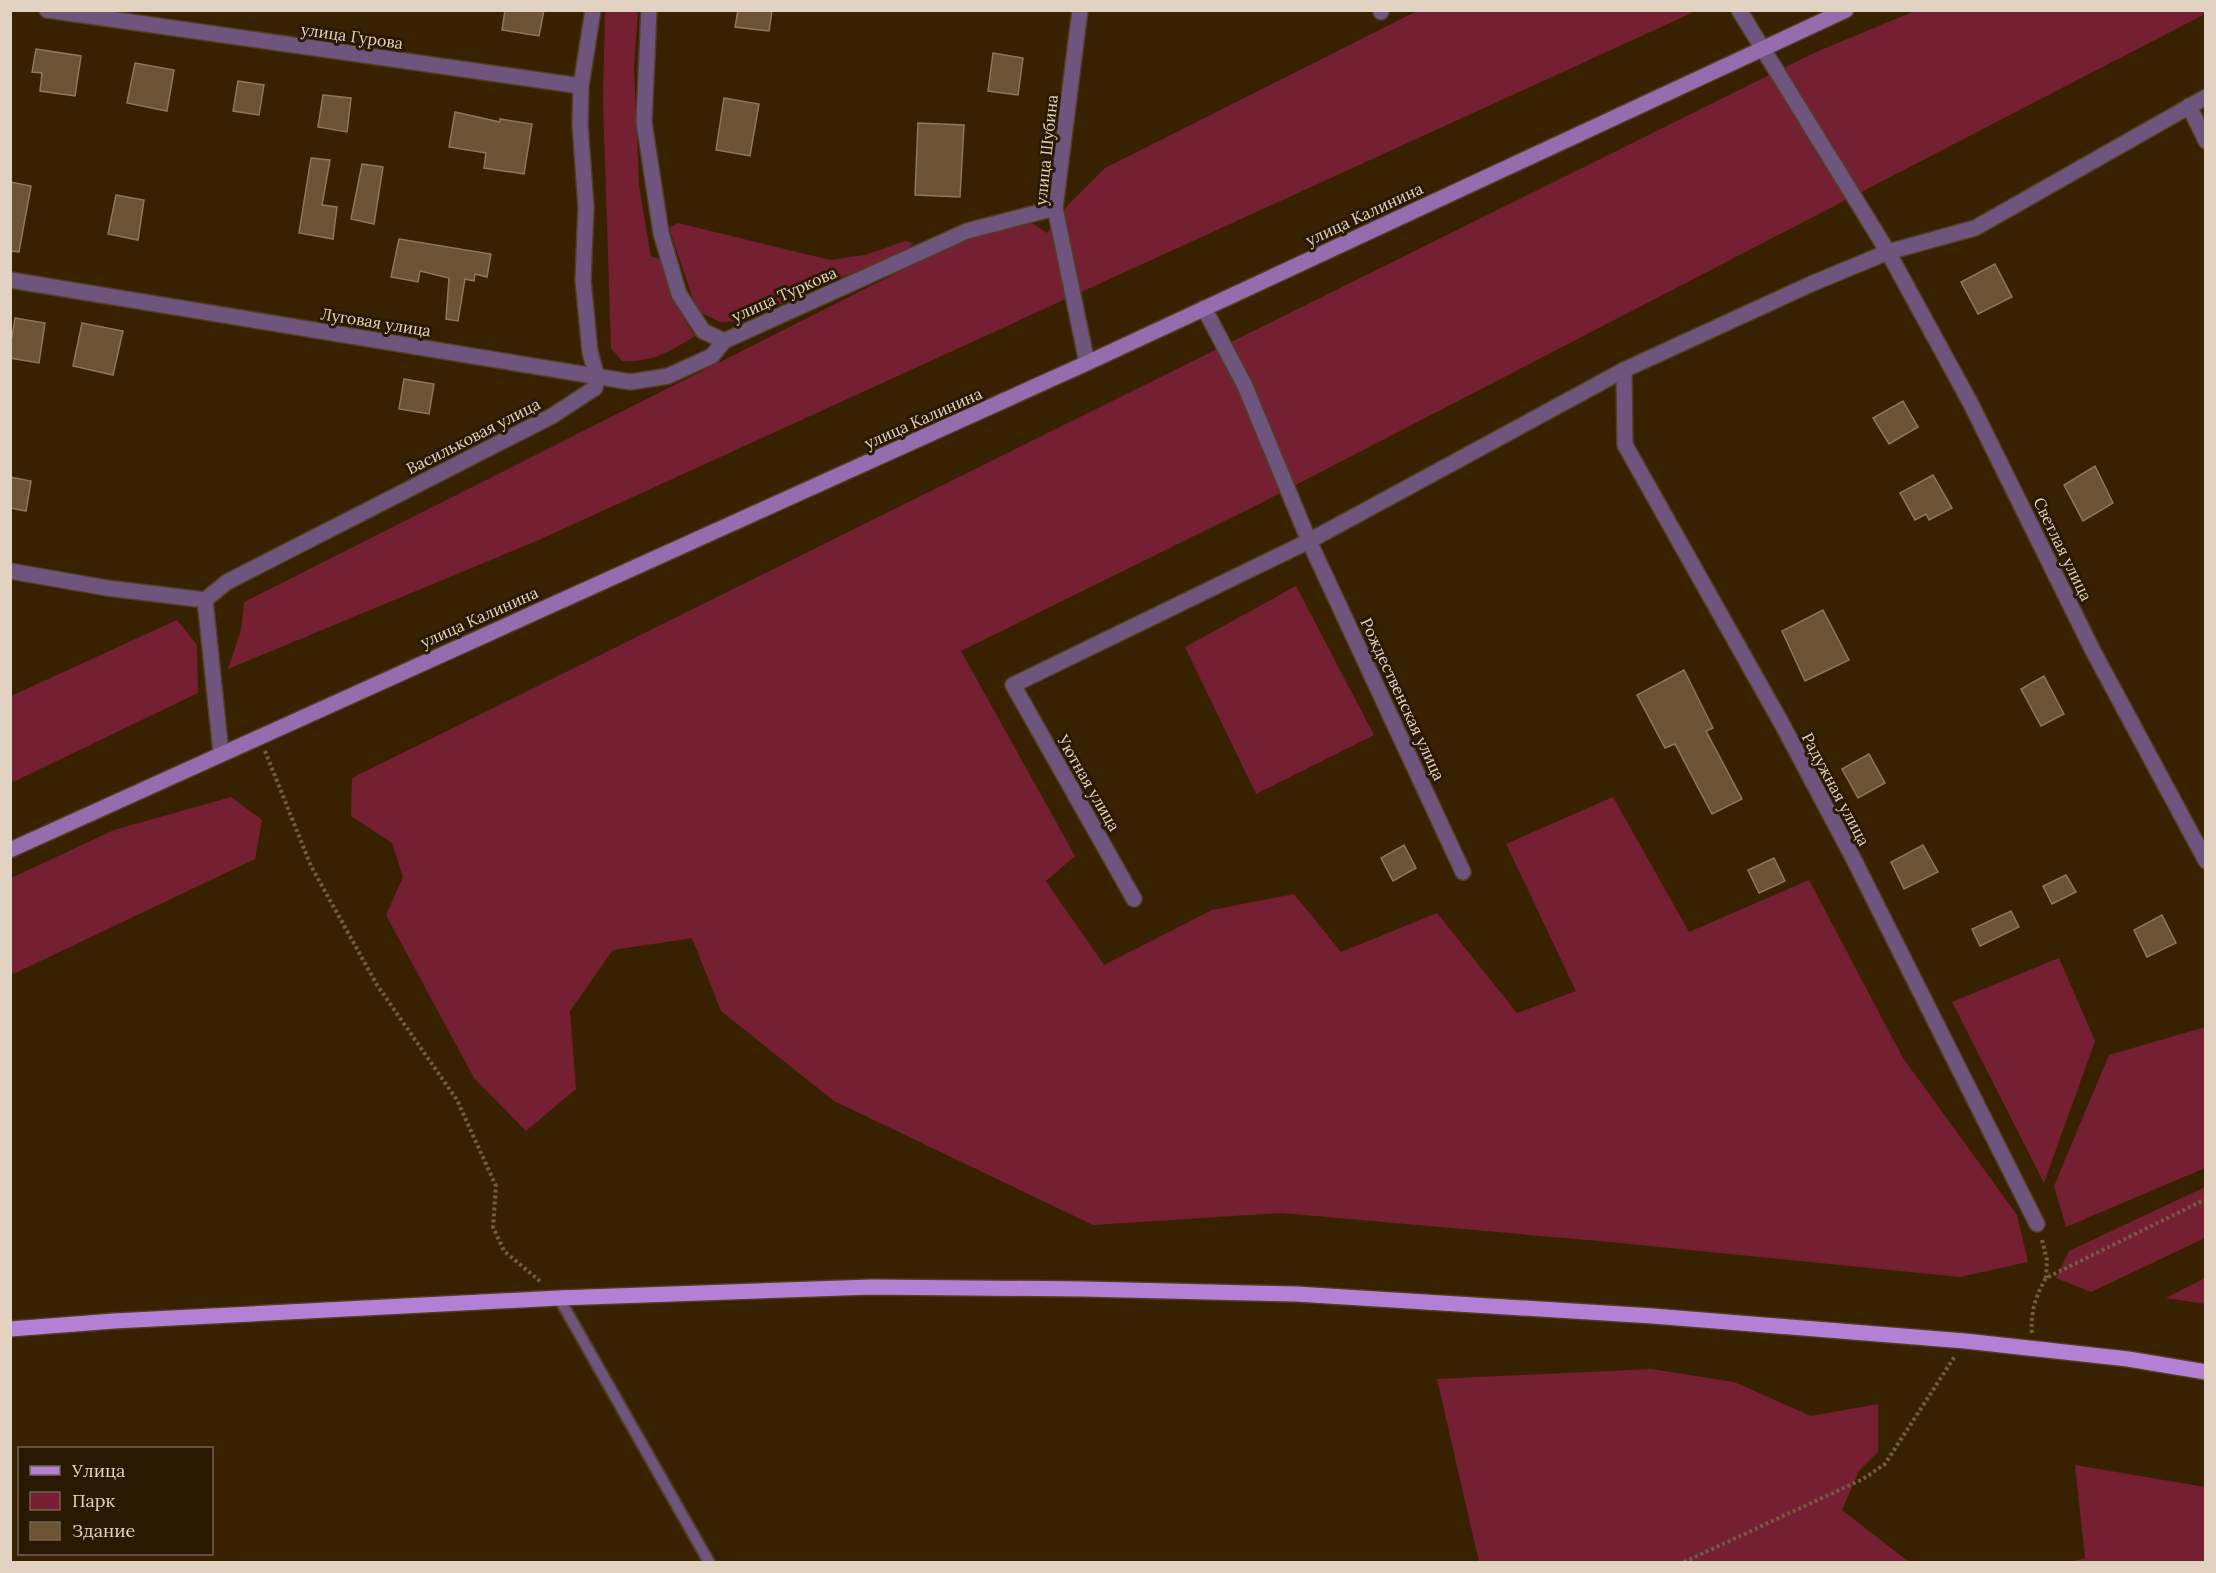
<svg xmlns="http://www.w3.org/2000/svg" width="2216" height="1573" font-family="Lora,serif">
	<rect width="100%" height="100%" fill="#382101"/>
	<g fill="#751f33">
		<path d="M1419,10L1696,11L541,539L228,669L241,630L244,602L966,238L1032,223L1047,233L1068,205L1105,168Z"/>
		<path d="M605,11H638L634,68L639,185L651,257L662,259C670,287 678,312 695,336C671,351 651,363 622,361L611,348L603,100Z"/>
		<path d="M1915,11H2205V14L1255,506L961,651L1075,856L1046,881L1104,965L1212,910L1294,894L1341,952L1437,913L1517,1013L1576,991L1506,844L1613,797L1689,932L1809,880L1903,1058L2017,1215L2028,1262L1960,1277L1610,1242L1281,1213L1093,1225L834,1101L721,1011L692,938L613,950L570,1011L576,1089L526,1131L474,1078L386,915L403,877L392,843L351,816L352,778L1816,52Z"/>
		<path d="M678,223L830,260L865,255L905,241L914,243L901,254L835,280L743,321L720,322L697,311L669,228Z"/>
		<path d="M1296,586L1374,735L1256,794L1185,647Z"/>
		<path d="M177,620L197,645L198,693L11,783V696Z"/>
		<path d="M231,797L262,820L255,859L11,975V878L114,830Z"/>
		<path d="M2059,958L2095,1041L2044,1183L1952,1002Z"/>
		<path d="M2205,1027V1168L2066,1227L2054,1186L2109,1055Z"/>
		<path d="M2205,1187V1238L2091,1292L2056,1278L2069,1251Z"/>
		<path d="M2205,1278V1304L2166,1298Z"/>
		<path d="M1651,1369L1734,1382L1811,1416L1878,1404V1452L1859,1471L1842,1510L1909,1562H1479L1437,1379Z"/>
		<path d="M2075,1465L2205,1487V1562H2070L2085,1558Z"/>
	</g>
	<g fill="#6c5333" stroke="#927656" stroke-width="1.5">
		<path d="M505,10H544L539,36L502,30Z"/>
		<path d="M738,10H772L769,31L735,27Z"/>
		<path d="M36,49L81,56L75,96L40,91L42,73L32,72Z"/>
		<path d="M993,53L1023,58L1018,95L988,91Z"/>
		<path d="M135,63L174,70L167,111L127,103Z"/>
		<path d="M238,81L264,85L259,115L233,111Z"/>
		<path d="M323,95L351,98L347,132L318,127Z"/>
		<path d="M724,98L759,104L750,156L716,150Z"/>
		<path d="M455,112L500,122V119L532,124L524,174L484,168L486,153L449,147Z"/>
		<path d="M918,123L964,125L960,197L915,195Z"/>
		<path d="M311,158L330,160L322,205L337,207L333,239L299,233Z"/>
		<path d="M362,164L383,167L374,224L351,219Z"/>
		<path d="M10,182L31,186L19,252L10,251Z"/>
		<path d="M116,195L144,200L138,240L108,234Z"/>
		<path d="M399,239L491,254L487,277L475,274L474,281L465,279L458,321L446,319L449,278L420,271L418,282L391,277Z"/>
		<path d="M1995,264L2012,297L1978,314L1961,282Z"/>
		<path d="M15,318L45,323L39,363L10,358V337H12Z"/>
		<path d="M82,323L123,331L113,375L73,366Z"/>
		<path d="M404,379L434,384L429,414L399,409Z"/>
		<path d="M1903,401L1918,427L1889,444L1873,418Z"/>
		<path d="M2095,466L2113,503L2083,521L2064,485Z"/>
		<path d="M1933,475L1952,508L1929,520L1926,514L1915,520L1900,493Z"/>
		<path d="M10,477L31,481L26,511L10,508Z"/>
		<path d="M1823,610L1849,660L1805,681L1782,631Z"/>
		<path d="M1684,670L1713,728L1706,731L1742,799L1712,814L1675,744L1665,748L1637,695Z"/>
		<path d="M2044,676L2064,714L2041,726L2021,689Z"/>
		<path d="M1869,754L1885,783L1858,798L1842,769Z"/>
		<path d="M1404,845L1416,868L1393,881L1381,858Z"/>
		<path d="M1923,845L1938,872L1904,889L1891,862Z"/>
		<path d="M1774,858L1785,881L1759,893L1748,870Z"/>
		<path d="M2066,875L2076,892L2052,904L2043,886Z"/>
		<path d="M2011,911L2019,927L1980,946L1972,929Z"/>
		<path d="M2162,915L2176,943L2147,957L2134,930Z"/>
	</g>
	<g fill="none" stroke-linecap="round" stroke-linejoin="round">
		<g stroke="#533d20" stroke-width="14">
			<path id="service" d="M559,1298L709,1562"/>
		</g>
		<g stroke="#533d20" stroke-width="18">
			<g id="minor">
				<path d="M47,10L581,86"/>
				<path d="M649,10L644,122L661,233L679,294L703,331L724,341L967,231L1055,208"/>
				<path d="M1080,10L1055,208L1087,363"/>
				<path d="M1739,10L1888,252L1971,404L2093,651L2206,861"/>
				<path d="M1381,12V10"/>
				<path d="M2189,106L2206,141"/>
				<path d="M10,280L631,382L668,376L712,356L724,341"/>
				<path d="M1204,308L1245,386L1309,541L1463,872"/>
				<path d="M1624,370L1625,445L1782,724L1851,854L2037,1224"/>
				<path d="M10,571L107,588L205,600L227,582L552,416L595,388L597,377L590,352L583,280L586,207L580,124L581,86L593,10"/>
				<path d="M205,600L221,753"/>
				<path d="M1134,899L1013,685L1309,541L1624,370L1811,284L1888,252L1975,228L2206,97"/>
			</g>
		</g>
		<g stroke="#533d20" stroke-width="18">
			<path id="secondary" d="M10,850L1087,363L1846,10"/>
		</g>
		<g stroke="#533d20" stroke-width="18">
			<path id="primary" d="M10,1329L114,1321L559,1298L872,1287L1084,1289L1296,1294L1653,1316L1965,1341L2128,1359L2206,1372"/>
		</g>
		<g stroke="#715d42" stroke-width="4" stroke-dasharray="3 3" stroke-linecap="butt">
			<path d="M265,751L311,866L377,985L457,1100L496,1186L493,1227L504,1251L541,1282"/>
			<path d="M2042,1240L2047,1260L2046,1278"/>
			<path d="M2032,1333C2030,1313 2036,1295 2046,1278L2206,1199"/>
			<path d="M1684,1562L1863,1479L1885,1464L1955,1356"/>
		</g>
		<use href="#service" stroke="#6d557e" stroke-width="10"/>
		<use href="#minor" stroke="#6d557e" stroke-width="15"/>
		<use href="#secondary" stroke="#956daf" stroke-width="15"/>
		<use href="#primary" stroke="#b480d6" stroke-width="15"/>
	</g>
	<g text-anchor="middle" dominant-baseline="central" stroke-width="6" stroke-linejoin="round" paint-order="stroke">
		<g font-size="16" fill="#e1d2c1" stroke="#2a1902">
			<text transform="translate(352 36) rotate(8)">улица Гурова</text>
			<text transform="translate(1046 150) rotate(-84)">улица Шубина</text>
			<text transform="translate(1364 214) rotate(-25)">улица Калинина</text>
			<text transform="translate(784 294) rotate(-24)">улица Туркова</text>
			<text transform="translate(376 322) rotate(9)">Луговая улица</text>
			<text transform="translate(923 418) rotate(-24)">улица Калинина</text>
			<text transform="translate(473 436) rotate(-27)">Васильковая улица</text>
			<text transform="translate(2063 549) rotate(64)">Светлая улица</text>
			<text transform="translate(479 617) rotate(-24)">улица Калинина</text>
			<text transform="translate(1403 699) rotate(65)">Рождественская улица</text>
			<text transform="translate(1089 783) rotate(60)">Уютная улица</text>
			<text transform="translate(1836 789) rotate(62)">Радужная улица</text>
		</g>
	</g>
	<rect width="2216" height="1573" fill="none" stroke="#e1d2c1" stroke-width="24"/>
	<rect x="18" y="1447" width="195" height="108" fill="#2a1902" stroke="#73634e" stroke-width="1.5"/>
	<rect x="30" y="1466" width="30" height="9" fill="#b480d6" stroke="#73634e" stroke-width="1.5"/>
	<text x="72" y="1477" font-size="18" fill="#e1d2c1">Улица</text>
	<rect x="30" y="1492" width="30" height="18" fill="#751f33" stroke="#73634e" stroke-width="1.5"/>
	<text x="72" y="1507" font-size="18" fill="#e1d2c1">Парк</text>
	<rect x="30" y="1522" width="30" height="18" fill="#6c5333" stroke="#73634e" stroke-width="1.5"/>
	<text x="72" y="1537" font-size="18" fill="#e1d2c1">Здание</text>
</svg>
